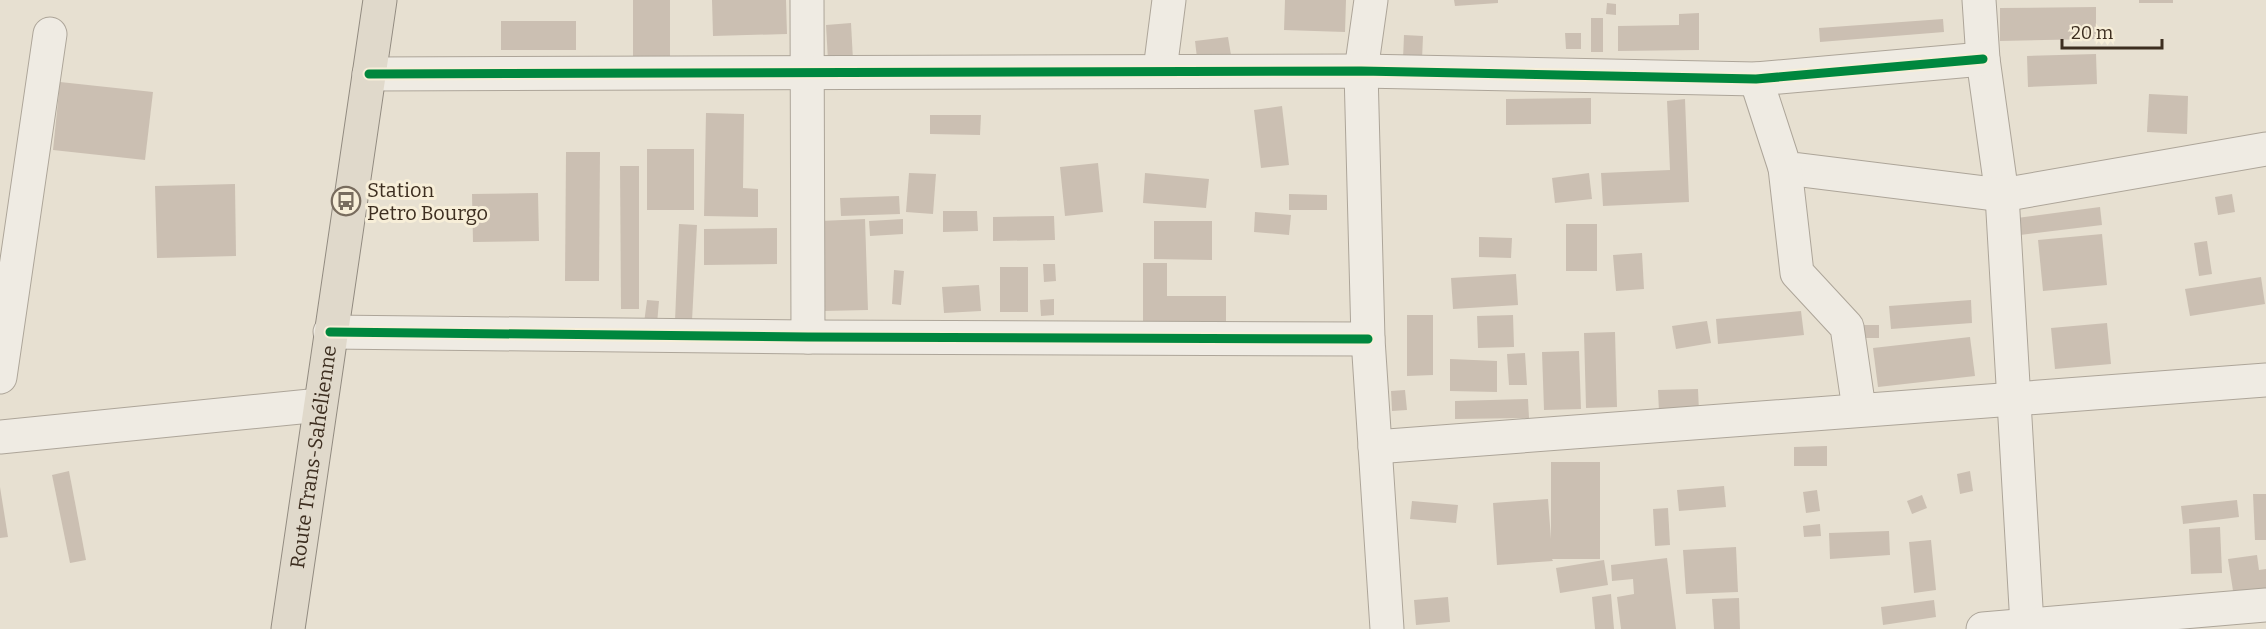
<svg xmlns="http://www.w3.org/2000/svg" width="2266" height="629" font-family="Bitter,serif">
	<rect width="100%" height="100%" fill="#e7e0d1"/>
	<g fill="#cbbfb2">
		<rect x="633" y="0" width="37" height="57"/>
		<path d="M712,0H786L787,34L713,36Z"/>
		<path d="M1285,0H1346L1345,32L1284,30Z"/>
		<path d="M1454,0H1498V3L1455,6Z"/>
		<rect x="2139" y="0" width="34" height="3"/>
		<path d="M1607,3L1616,4V15L1606,14Z"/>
		<path d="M2096,7V39L2000,41V8Z"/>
		<path d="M1699,13V50L1618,51V26L1679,25V14Z"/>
		<rect x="1591" y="18" width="12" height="34"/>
		<path d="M1943,19L1944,32L1820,42L1819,28Z"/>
		<rect x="501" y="21" width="75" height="29"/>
		<path d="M851,23L853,60L828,61L826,25Z"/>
		<path d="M1565,33H1581V49H1566Z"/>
		<path d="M1404,35L1423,36L1422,60L1403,59Z"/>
		<path d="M1228,37L1231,55L1197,58L1195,41Z"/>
		<path d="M2096,54L2097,84L2028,87L2027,56Z"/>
		<path d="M60,82L153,92L145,160L53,150Z"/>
		<path d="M2149,94L2188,96L2187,134L2147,132Z"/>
		<path d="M1591,98V124L1506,125V99Z"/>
		<path d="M1685,99L1689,202L1603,206L1601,173L1670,170L1667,101Z"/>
		<path d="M1282,106L1289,165L1261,168L1254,110Z"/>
		<path d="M706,113L744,114L743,188L758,189V217L704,216Z"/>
		<path d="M930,115H981L980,135L930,134Z"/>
		<rect x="647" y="149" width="47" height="61"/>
		<path d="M566,152H600L599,281H565Z"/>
		<path d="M1098,163L1103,212L1065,216L1060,167Z"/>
		<path d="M620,166H639V309H621Z"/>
		<path d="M909,173L936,174L933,214L906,212Z"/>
		<path d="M1145,173L1209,179L1206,208L1143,203Z"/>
		<path d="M1589,173L1592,199L1555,203L1552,178Z"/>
		<path d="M235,184L236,256L157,258L155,186Z"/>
		<path d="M538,193L539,241L473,242L472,194Z"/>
		<path d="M1289,194L1327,195V210H1289Z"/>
		<path d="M2232,194L2235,212L2218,215L2215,197Z"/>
		<path d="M899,196L900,214L841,216L840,198Z"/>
		<path d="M2100,207L2102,225L2020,235L2017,218Z"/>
		<path d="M943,211H977L978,231L943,232Z"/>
		<path d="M1255,212L1291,215L1289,235L1254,232Z"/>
		<path d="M1054,216L1055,240L993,241V217Z"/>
		<path d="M865,219L868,310L823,311L820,221Z"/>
		<path d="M903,219V234L870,236L869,221Z"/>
		<path d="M1154,221H1212V260L1154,259Z"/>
		<path d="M679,224L697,225L692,321H675Z"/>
		<rect x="1566" y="224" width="31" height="47"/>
		<path d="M777,228V264L704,265V229Z"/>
		<path d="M2102,234L2107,285L2043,291L2038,240Z"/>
		<path d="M1479,237L1512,238L1511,258L1479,257Z"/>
		<path d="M2207,241L2212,274L2199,276L2194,243Z"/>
		<path d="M1642,253L1644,289L1616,291L1613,255Z"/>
		<path d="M1143,263H1167V296H1226V323H1143Z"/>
		<path d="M1043,264H1055L1056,281L1044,282Z"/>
		<rect x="1000" y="267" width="28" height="45"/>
		<path d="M894,270L904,271L901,305L892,304Z"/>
		<path d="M1516,274L1518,305L1453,309L1451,278Z"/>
		<path d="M2261,277L2265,304L2190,316L2185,289Z"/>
		<path d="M979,285L981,311L944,313L942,287Z"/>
		<path d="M1054,299V315L1041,316L1040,300Z"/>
		<path d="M647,300L659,301L657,324L644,323Z"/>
		<path d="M1971,300L1972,323L1891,329L1889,306Z"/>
		<path d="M1801,311L1804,335L1718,344L1716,319Z"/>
		<path d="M1407,315H1433V375L1407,376Z"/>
		<path d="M1513,315L1514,347L1478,348L1477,316Z"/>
		<path d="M1707,321L1711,343L1676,349L1672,326Z"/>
		<path d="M2107,323L2111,364L2055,369L2051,328Z"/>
		<rect x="1864" y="325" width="15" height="13"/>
		<path d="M1615,332L1617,407L1586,408L1584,333Z"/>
		<path d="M1970,337L1975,376L1878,387L1873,348Z"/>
		<path d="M1579,351L1581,409L1544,410L1542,352Z"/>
		<path d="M1525,353L1527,385H1509L1507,354Z"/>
		<path d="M1450,359L1497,361V392L1450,391Z"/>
		<path d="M1698,389L1699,411L1659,412L1658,390Z"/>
		<path d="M1405,390L1407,410L1392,411L1391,391Z"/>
		<path d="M1528,399L1529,418L1455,419V401Z"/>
		<path d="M1827,446V466H1794V447Z"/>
		<path d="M1551,462H1600V559H1552L1553,561L1497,565L1493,503L1548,499L1551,539Z"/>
		<path d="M69,471L86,560L70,563L52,475Z"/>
		<path d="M1970,471L1973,491L1960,494L1957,474Z"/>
		<path d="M1724,486L1726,507L1679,511L1677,490Z"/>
		<path d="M0,487L8,537L0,538Z"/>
		<path d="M1817,490L1820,511L1806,513L1803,492Z"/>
		<path d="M2253,494H2266V540H2255Z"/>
		<path d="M1922,495L1927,508L1912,514L1907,501Z"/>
		<path d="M2237,500L2239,517L2183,524L2181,506Z"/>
		<path d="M1412,501L1458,505L1456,523L1410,519Z"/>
		<path d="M1668,508L1670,545L1655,546L1653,509Z"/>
		<path d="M1820,524L1821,536L1804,537L1803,526Z"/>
		<path d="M2220,527L2222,573L2191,574L2189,529Z"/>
		<path d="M1889,531L1890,555L1830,559L1829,533Z"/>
		<path d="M1931,540L1936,590L1914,593L1909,542Z"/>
		<path d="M1736,547L1738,592L1686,594L1683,550Z"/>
		<path d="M2257,555L2259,570L2266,569V592L2234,597L2228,559Z"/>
		<path d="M1667,558L1676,629H1621L1617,597L1634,594L1633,579L1612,581L1611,565Z"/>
		<path d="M1604,560L1608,585L1560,593L1556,568Z"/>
		<path d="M1611,594L1614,629H1595L1592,597Z"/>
		<path d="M1448,597L1450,622L1416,625L1414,600Z"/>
		<path d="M1739,598L1740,629H1714L1712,599Z"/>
		<path d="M1934,600L1936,617L1883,625L1881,607Z"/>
	</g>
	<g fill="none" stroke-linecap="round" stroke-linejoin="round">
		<g stroke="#ada599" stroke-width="35">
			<g id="minor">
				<path d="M807,0L808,337"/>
				<path d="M1371,0L1361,71L1368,339L1387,629"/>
				<path d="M1979,0L1983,59L2002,195L2027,625"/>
				<path d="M1160,70L1169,0"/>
				<path d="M369,74L1361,71L1756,79L1983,59"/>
				<path d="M1756,79L1785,168L2002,195L2266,149"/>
				<path d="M1785,168L1797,273L1847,327L1859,409"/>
				<path d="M330,332L808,337L1368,339"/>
				<path d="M0,377L50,34"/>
				<path d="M0,437L320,405"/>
				<path d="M1375,447L2266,380"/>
				<path d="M1983,629L2266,605"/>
			</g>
		</g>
		<g stroke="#928b80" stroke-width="35">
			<g id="trunk">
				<path id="s1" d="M288,629L380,0"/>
			</g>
		</g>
		<use href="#minor" stroke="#efebe3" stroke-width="33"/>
		<use href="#trunk" stroke="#e0d9cb" stroke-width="33"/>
		<g stroke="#f7eed8" stroke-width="13">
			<g id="cycleway">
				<path d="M369,74L1361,71L1756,79L1983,59"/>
				<path d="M330,332L808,337L1368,339"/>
			</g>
		</g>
		<use href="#cycleway" stroke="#00873e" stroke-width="9"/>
	</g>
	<defs>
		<g id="bus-ring" transform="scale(1.5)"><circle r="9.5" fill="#f7eed8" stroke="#786c5e" stroke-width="1.5"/><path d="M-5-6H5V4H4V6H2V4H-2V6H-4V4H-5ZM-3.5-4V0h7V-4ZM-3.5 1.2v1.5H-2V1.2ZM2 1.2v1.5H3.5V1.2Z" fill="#786c5e"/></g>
	</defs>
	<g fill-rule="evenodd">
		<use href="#bus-ring" x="346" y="201"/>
	</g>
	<g text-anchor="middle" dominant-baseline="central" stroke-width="6" stroke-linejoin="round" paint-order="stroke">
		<g font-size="20" fill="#3d2e20" stroke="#f7eed8" text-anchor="start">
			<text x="367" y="190">Station<tspan x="367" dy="23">Petro Bourgo</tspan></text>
		</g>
		<g font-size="20" fill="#3d2e20" stroke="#f7eed8">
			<text stroke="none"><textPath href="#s1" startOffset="174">Route Trans-Sahélienne</textPath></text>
		</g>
	</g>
	<path d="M2062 39v9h100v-9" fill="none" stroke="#3d2e20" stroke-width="3"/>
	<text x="2071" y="39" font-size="18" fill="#3d2e20" stroke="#f7eed8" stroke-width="4.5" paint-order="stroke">20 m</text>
</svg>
